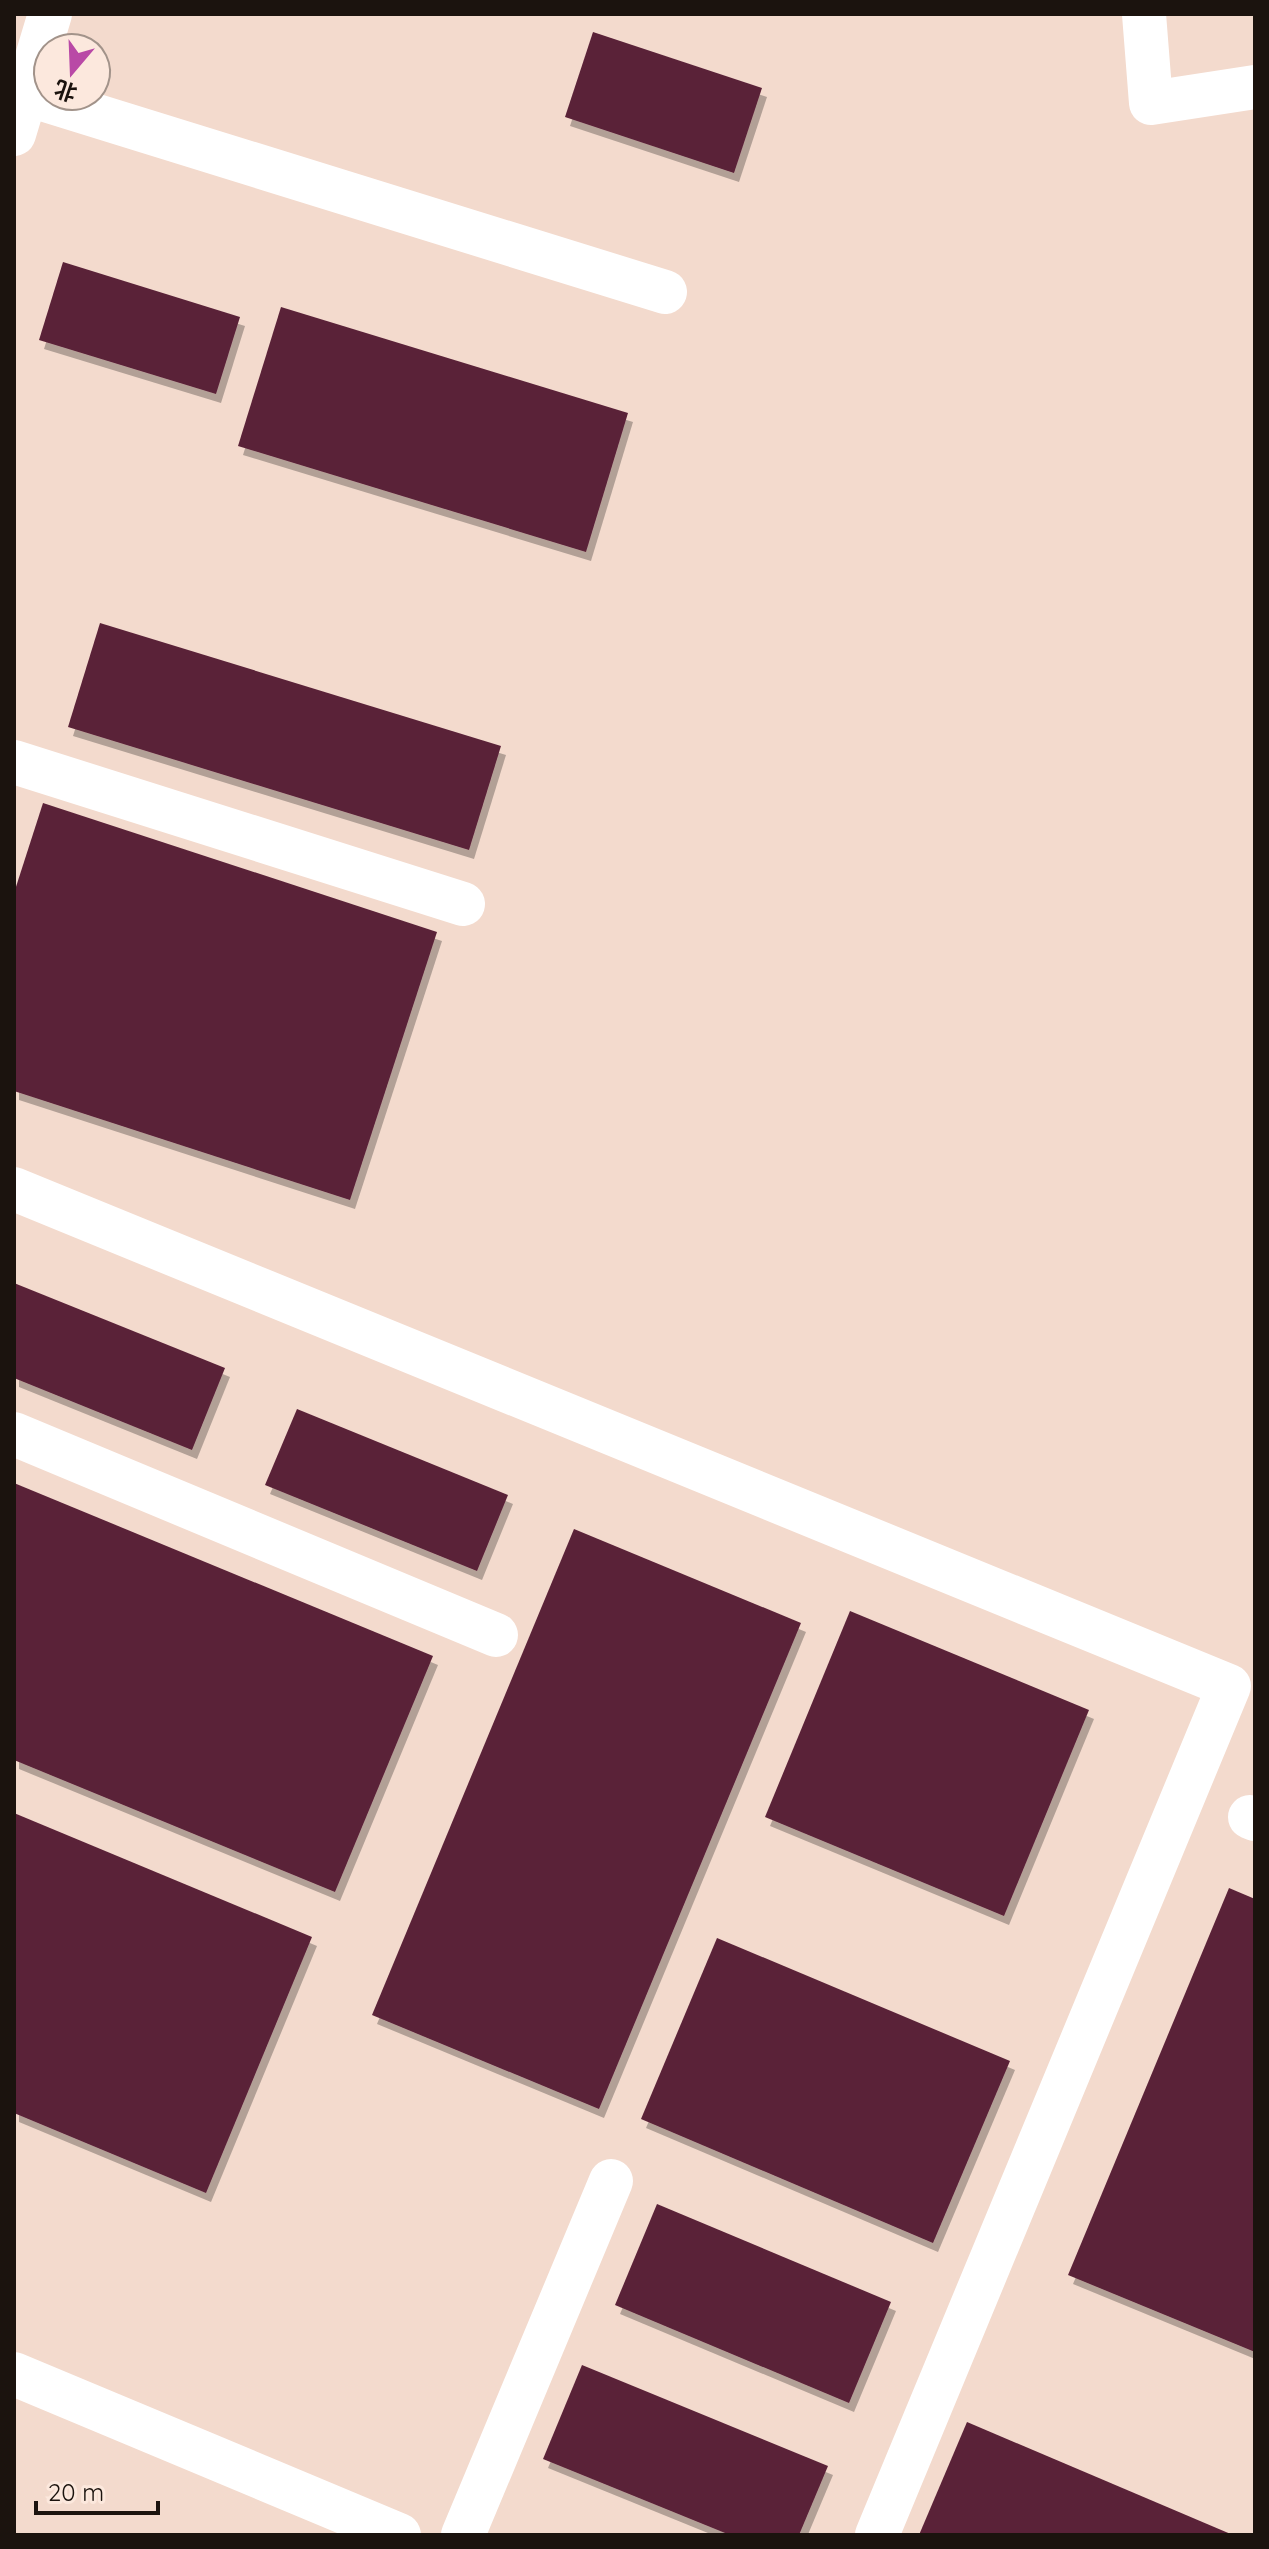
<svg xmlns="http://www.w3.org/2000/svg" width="1269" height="2549" font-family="Quicksand,'Noto Sans SC',sans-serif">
	<defs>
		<filter id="shadow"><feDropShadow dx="5" dy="9" stdDeviation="0" flood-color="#0004"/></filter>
	</defs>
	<rect width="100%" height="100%" fill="#f3dacd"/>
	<g fill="#5a2238" filter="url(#shadow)">
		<path d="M593,32L762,88L734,173L565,117Z"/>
		<path d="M63,262L240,317L216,394L39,340Z"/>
		<path d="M281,307L628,413L586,552L238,446Z"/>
		<path d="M100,623L501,746L469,850L68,727Z"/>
		<path d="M43,803L437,932L350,1200L14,1091V893Z"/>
		<path d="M14,1283L225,1368L192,1450L14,1378Z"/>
		<path d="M297,1409L508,1495L477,1571L265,1485Z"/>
		<path d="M14,1483L433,1656L335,1892L14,1760Z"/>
		<path d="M574,1529L801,1623L599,2109L372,2015Z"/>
		<path d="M850,1611L1089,1710L1004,1916L765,1817Z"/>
		<path d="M14,1813L312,1937L206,2193L14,2113Z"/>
		<path d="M1229,1888L1255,1899V2352L1068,2275Z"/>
		<path d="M717,1938L1010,2061L933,2243L641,2119Z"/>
		<path d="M657,2204L891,2302L849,2403L615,2305Z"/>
		<path d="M582,2365L828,2466L799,2535H730L543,2459Z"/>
		<path d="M967,2422L1233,2535H919Z"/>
	</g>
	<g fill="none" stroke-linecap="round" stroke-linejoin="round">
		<g stroke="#fff" stroke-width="44">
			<path d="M1144,14L1151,103L1255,87"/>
			<path d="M26,94L665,292"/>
			<path d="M14,134L50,14"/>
			<path d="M14,762L463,904"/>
			<path d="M14,1189L1229,1686L877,2535"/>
			<path d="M14,1434L496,1635"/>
			<path d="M1250,1817L1255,1819"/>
			<path d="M14,2374L399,2535"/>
			<path d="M463,2535L611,2181"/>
		</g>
	</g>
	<rect width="1269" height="2549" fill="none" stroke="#1b130e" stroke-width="32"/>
	<g transform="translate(72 72) rotate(199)"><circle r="38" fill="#fce8dd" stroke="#a2938a" stroke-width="2"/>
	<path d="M0-6L14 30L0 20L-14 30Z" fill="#b949a6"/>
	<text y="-12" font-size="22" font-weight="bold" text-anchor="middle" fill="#1b130e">北</text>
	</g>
	<path d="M36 2501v12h122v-12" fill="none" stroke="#1b130e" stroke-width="4"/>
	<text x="48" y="2501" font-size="24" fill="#1b130e" stroke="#fce8dd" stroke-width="6" paint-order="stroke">20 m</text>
</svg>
